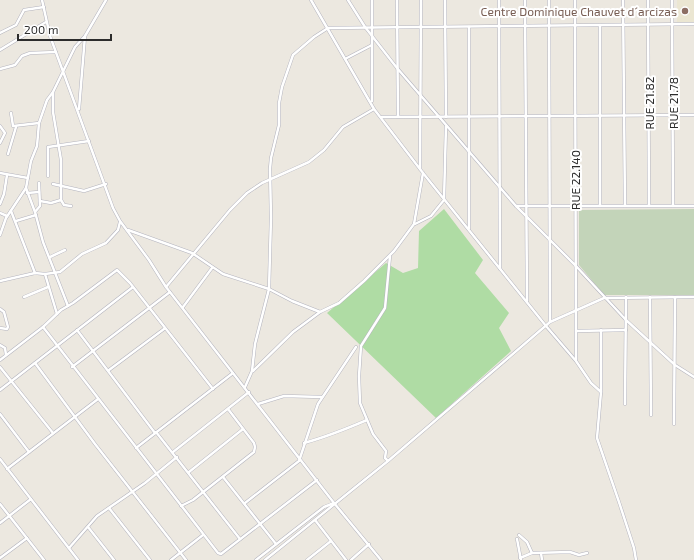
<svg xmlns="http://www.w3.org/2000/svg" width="694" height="560" font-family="'Exo 2',sans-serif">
	<rect width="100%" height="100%" fill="#ece8e0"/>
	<rect fill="#ebe6d2" x="677" y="0" width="17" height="22"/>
	<path fill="#afdca4" d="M444,209L483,260L475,273L509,313L499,328L511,351L436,418L327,313L386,263L403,273L418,268L419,231Z"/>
	<path fill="#c3d4b9" d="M694,209V295H604L579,265V210Z"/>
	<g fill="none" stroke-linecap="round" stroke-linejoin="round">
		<g stroke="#b4b4be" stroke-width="3.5">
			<g id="minor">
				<path d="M42,0L50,36L113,208L120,221L149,260L166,287L334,503L381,560"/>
				<path d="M311,0L374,109L423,173L546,326L576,361L591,383L601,392"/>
				<path d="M348,0L365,27L397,68L516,206L576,266L626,320L675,365L694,377"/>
				<path d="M397,0L398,117"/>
				<path d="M445,0L446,117"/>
				<path d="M499,0L500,269"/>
				<path d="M525,0L527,301"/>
				<path d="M549,0L550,322"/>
				<path d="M575,0L576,360"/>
				<path d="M623,0L625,206"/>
				<path d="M648,0L649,206"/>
				<path d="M672,0L673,206"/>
				<path d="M600,25V206"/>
				<path d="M0,33L16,25L24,10L44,7"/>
				<path d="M0,50L46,22"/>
				<path d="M345,59L372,45"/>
				<path d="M0,69L15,65L22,56L30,53L56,52"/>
				<path d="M53,92V112L61,160V200L64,205L71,206"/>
				<path d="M372,101V0"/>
				<path d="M79,109L85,36"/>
				<path d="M11,113L13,126L39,123"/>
				<path d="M382,117L694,115"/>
				<path d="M0,126L5,133L0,143"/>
				<path d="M8,154L16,127"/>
				<path d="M420,169L421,0"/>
				<path d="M0,173L28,178"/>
				<path d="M48,176V147L89,141"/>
				<path d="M53,184L84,191L106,184"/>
				<path d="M26,188L35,212L43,242L68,306"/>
				<path d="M27,193L39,192"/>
				<path d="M40,201L51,203L61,200"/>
				<path d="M0,204L4,194L7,175"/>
				<path d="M516,206H694"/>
				<path d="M11,211L35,273"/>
				<path d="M35,212L40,206L39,183"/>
				<path d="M0,213L7,216"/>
				<path d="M16,221L36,215"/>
				<path d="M415,224L431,216L444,200L446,126"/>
				<path d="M469,228V27"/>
				<path d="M128,230L192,253L223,274L269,289L292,301L320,312"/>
				<path d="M0,235L6,218L26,188L31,161L37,146L39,123L47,100L53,92L75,47L85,36L106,0"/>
				<path d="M50,257L65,250"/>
				<path d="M45,274L57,314"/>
				<path d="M0,281L35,273L45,274L60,272L82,254L106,243L118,230L120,222"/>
				<path d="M166,287L230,210L247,193L262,183L309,162L324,150L343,127L374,109"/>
				<path d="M24,297L48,287"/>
				<path d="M650,297L651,415"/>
				<path d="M183,307L212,268"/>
				<path d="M0,309L4,312L8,327L7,329L0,328"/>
				<path d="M43,327L218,553L221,554L317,480"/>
				<path d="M77,330L155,433"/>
				<path d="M601,330V392L597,438L619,502L634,548L636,560"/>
				<path d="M576,331L626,330"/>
				<path d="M0,345L5,348L6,355"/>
				<path d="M0,360L43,327L61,310L73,303L117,270L130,283L213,389"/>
				<path d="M35,363L95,444L186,560"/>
				<path d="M0,367L53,433"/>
				<path d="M72,367L170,292"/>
				<path d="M109,370L164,329"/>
				<path d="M253,371L293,332L320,312L339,303L364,281L394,251L414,224L423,173"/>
				<path d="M245,387L252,371L255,344L269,289L271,218L270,169L271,158L279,125V103L282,87L293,55L314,37L328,28L694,24"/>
				<path d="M0,390L133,287"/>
				<path d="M258,404L284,396L322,397"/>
				<path d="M625,404L626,297"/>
				<path d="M0,414L29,452"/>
				<path d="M674,424L675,297"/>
				<path d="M156,432L240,539"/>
				<path d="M304,443C326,437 346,429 367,420"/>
				<path d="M136,448L233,373"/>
				<path d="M173,452L249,392"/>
				<path d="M0,459L78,560"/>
				<path d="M388,461L385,458L386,451L373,434L360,403L359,376L361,346L385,308L390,256"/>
				<path d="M7,469L98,399"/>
				<path d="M189,472L243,429"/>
				<path d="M223,477L276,544"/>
				<path d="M245,503L299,461L318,404L356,347"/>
				<path d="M0,504L44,560"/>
				<path d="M181,506L193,500L254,452L255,447L254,443L228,409"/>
				<path d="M109,508L150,560"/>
				<path d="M315,520L346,560"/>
				<path d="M0,523L31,499"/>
				<path d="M88,527L114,560"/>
				<path d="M519,535L527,542L532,553"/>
				<path d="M517,539L521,560"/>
				<path d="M69,548L97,516L145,483L177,457"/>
				<path d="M541,553L542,560"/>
				<path d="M0,558L27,538"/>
				<path d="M520,558L532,553L570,552L579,555L587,553"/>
				<path d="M171,560L203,535"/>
				<path d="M256,560L324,507L334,503"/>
				<path d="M265,560L388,461L550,322L604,298L694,297"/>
				<path d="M307,560L331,541"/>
				<path d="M351,560L369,544"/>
			</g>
		</g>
		<use href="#minor" stroke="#fff" stroke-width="2.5"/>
	</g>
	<circle fill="#8d6e63" stroke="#fff" stroke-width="1.5" cx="685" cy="11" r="4"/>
	<g text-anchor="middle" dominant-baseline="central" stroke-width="4" stroke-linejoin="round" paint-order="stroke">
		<g font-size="12" fill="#785e54" stroke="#fff" text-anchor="end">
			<text x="677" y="11">Centre Dominique Chauvet d´arcizas</text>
		</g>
		<g font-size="12" fill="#2c2c2c" stroke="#fff">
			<text transform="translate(649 103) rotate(-90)">RUE 21.82</text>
			<text transform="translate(673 103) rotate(-90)">RUE 21.78</text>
			<text transform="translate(575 180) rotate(-90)">RUE 22.140</text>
		</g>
	</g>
	<path d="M18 34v6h93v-6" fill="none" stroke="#2c2c2c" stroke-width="2"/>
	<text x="24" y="34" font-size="12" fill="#2c2c2c" stroke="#ffffff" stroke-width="3" paint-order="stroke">200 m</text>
</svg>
